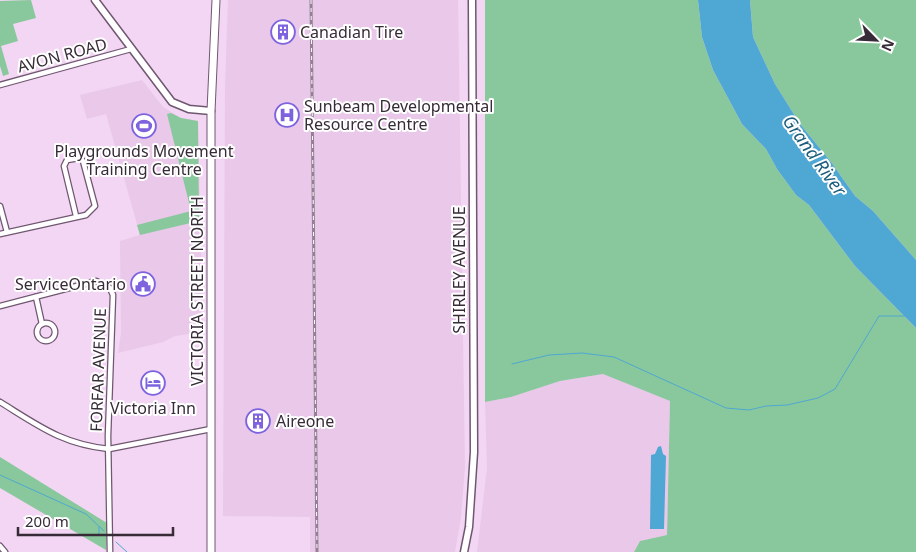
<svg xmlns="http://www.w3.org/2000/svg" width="916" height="552" font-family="'Noto Sans',sans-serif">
	<rect width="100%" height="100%" fill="#f3d6f3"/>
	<g fill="#e9c8ea">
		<path d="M228,0H458L465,467L461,517L455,552H310V517L223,516L225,88Z"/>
		<path d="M142,80L163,107L181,118L198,121L203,332L175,336L163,342L118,353L121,333L120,241L140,235L106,114L87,119L80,95Z"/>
		<path d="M603,374L670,401L667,535L640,541L634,552H477L487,468L485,402L511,397L560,381Z"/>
	</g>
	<g fill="#89c89c">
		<path d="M31,0L36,18L13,24L18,41L1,46L9,74L3,76L0,66V1Z"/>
		<path d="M485,0H698L702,37L713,70L742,124L766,149L777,169L796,195L809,205L855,266L916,328V552H634L640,541L667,535L670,401L603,374L560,381L511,397L485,402Z"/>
		<path d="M750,0H916V260L873,211L855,196L831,162L800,124L775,84L753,37Z"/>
		<path d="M171,113L181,118L198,121L199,221L140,235L137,225L191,211L167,114Z"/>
		<path d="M0,457L107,523L106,550L0,488Z"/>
	</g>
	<g fill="#4fa7d3">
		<path d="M698,0H750L753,37L775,84L800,124L831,162L855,196L873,211L916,260V328L855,266L809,205L796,195L777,169L766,149L742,124L713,70L702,37Z"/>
		<path d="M661,446L663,454L666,456L664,529H650L651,455L655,454L658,447Z"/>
	</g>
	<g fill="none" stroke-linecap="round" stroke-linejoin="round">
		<g stroke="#4fa7d3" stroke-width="1">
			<path d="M512,364L549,355L582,353L614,357L726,408L749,410L766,406L787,405L818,398L835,389L879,316H906"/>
			<path d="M0,475L86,514L104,531"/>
			<path d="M99,534V527"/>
			<path d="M116,542L127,552"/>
		</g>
		<g stroke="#6f5770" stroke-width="7">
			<g id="minor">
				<path d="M0,85L131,49"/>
				<path d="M0,206L7,232"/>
				<path d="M0,234L86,215L95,206L83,161L79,158L67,160L64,166L76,216"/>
				<path d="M36,297L42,324"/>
				<path d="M0,306L96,281L110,288L113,295L108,436L110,552"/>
				<circle cx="46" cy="332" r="9"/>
				<path d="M0,402C39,426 62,444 109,449L211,429"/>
				<path d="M0,546L5,552"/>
			</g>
		</g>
		<g stroke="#6f5770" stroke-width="9">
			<g id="secondary">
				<path d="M95,0L172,102L189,109L211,111"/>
				<path d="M464,552L469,527L474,452L472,0"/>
			</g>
		</g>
		<g stroke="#6f5770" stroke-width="9">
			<path id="primary" d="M211,552V111L216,0"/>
		</g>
		<use href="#minor" stroke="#fff" stroke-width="4.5"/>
		<use href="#secondary" stroke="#fff" stroke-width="6"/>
		<use href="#primary" stroke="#fff" stroke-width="7"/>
		<g stroke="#948094" stroke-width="3">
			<path id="rail" d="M311,0L317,552"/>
		</g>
		<use href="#rail" stroke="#fff" stroke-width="1" stroke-dasharray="4" stroke-linecap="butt"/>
	</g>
	<defs>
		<g id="building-ring" transform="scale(1.25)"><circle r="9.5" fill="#fff" stroke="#7d63de" stroke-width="1.5"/><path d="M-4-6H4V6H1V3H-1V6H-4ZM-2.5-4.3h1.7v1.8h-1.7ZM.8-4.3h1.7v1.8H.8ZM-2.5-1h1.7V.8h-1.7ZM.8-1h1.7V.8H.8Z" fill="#7d63de"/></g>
		<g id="hospital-ring" transform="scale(1.25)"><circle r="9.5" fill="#fff" stroke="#7d63de" stroke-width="1.5"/><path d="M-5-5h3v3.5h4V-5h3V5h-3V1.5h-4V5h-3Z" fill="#7d63de"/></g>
		<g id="stadium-ring" transform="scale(1.25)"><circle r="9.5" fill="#fff" stroke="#7d63de" stroke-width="1.5"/><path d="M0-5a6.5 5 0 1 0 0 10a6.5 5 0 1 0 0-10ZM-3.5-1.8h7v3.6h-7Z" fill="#7d63de"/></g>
		<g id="civic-ring" transform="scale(1.25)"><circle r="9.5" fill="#fff" stroke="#7d63de" stroke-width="1.5"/><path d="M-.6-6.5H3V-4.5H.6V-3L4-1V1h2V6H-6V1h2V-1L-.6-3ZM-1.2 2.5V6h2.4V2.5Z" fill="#7d63de"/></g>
		<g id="hotel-ring" transform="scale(1.25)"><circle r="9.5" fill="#fff" stroke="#7d63de" stroke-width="1.5"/><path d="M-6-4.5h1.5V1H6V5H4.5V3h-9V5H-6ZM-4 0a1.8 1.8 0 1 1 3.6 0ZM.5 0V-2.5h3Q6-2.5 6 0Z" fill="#7d63de"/></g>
	</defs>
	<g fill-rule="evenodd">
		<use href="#building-ring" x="283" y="32"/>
		<use href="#hospital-ring" x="287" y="115"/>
		<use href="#stadium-ring" x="144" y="126"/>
		<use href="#civic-ring" x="143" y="284"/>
		<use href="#hotel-ring" x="153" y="383"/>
		<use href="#building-ring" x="258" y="421"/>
	</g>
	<g text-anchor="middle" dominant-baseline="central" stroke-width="4" stroke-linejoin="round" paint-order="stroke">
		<g font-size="16" fill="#362b36" stroke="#fff" text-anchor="start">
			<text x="300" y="32">Canadian Tire</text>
			<text x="304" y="106">Sunbeam Developmental<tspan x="304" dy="18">Resource Centre</tspan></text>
			<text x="144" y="151" text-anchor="middle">Playgrounds Movement<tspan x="144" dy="18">Training Centre</tspan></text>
			<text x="126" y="284" text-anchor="end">ServiceOntario</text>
			<text x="153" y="408" text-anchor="middle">Victoria Inn</text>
			<text x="276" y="421">Aireone</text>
		</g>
		<g font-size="16" fill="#362b36" stroke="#fff">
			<text transform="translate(62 55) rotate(-15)">AVON ROAD</text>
			<text transform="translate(459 270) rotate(-90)">SHIRLEY AVENUE</text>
			<text transform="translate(197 291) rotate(-90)">VICTORIA STREET NORTH</text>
			<text transform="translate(98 370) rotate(-88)">FORFAR AVENUE</text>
		</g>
		<g font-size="18" font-style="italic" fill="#1a5d7b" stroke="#fff">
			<text transform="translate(815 155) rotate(54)">Grand River</text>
		</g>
	</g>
	<g transform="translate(876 40) rotate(114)" stroke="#ffffff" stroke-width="4" paint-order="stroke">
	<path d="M0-4L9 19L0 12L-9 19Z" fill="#362b36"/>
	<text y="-8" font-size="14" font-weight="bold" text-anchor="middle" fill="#362b36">N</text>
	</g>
	<path d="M18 527v8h155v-8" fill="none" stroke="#362b36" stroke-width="2.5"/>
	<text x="25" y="527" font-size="15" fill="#362b36" stroke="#ffffff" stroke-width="4" paint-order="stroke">200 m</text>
</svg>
